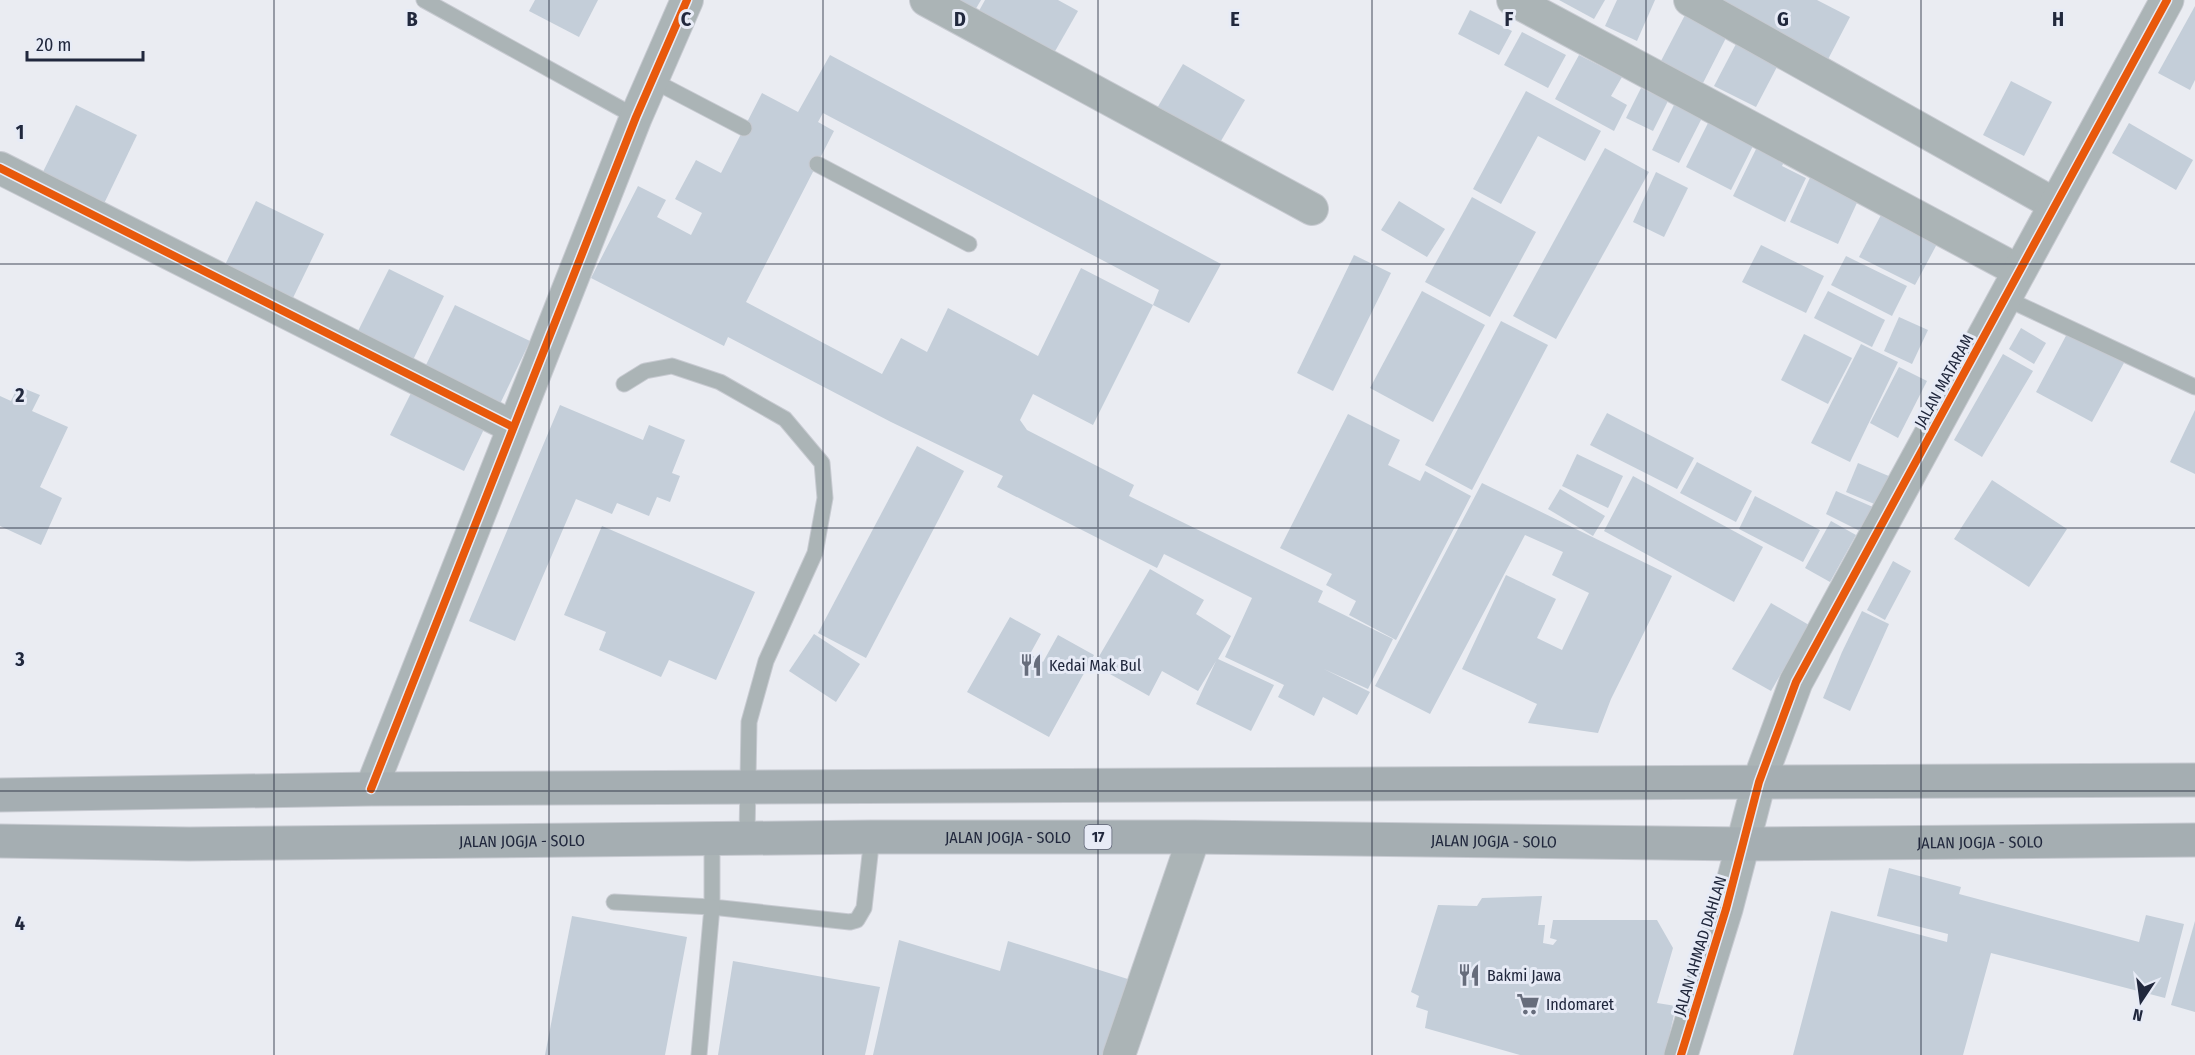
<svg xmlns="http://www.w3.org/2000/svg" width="2195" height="1055" font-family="'Fira Sans Condensed',sans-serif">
	<rect width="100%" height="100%" fill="#eaecf2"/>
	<g fill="#c4ced9">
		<path d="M535,0H598L579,37L529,11Z"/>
		<path d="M941,0H981L971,17Z"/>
		<path d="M985,0H1058L1078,11L1050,60L975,18Z"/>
		<path d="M1559,0H1605L1594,19Z"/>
		<path d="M1617,0H1655L1637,41L1605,26Z"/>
		<path d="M1723,0H1817L1850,17L1825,65L1718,9Z"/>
		<path d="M2195,6V80L2190,90L2158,73Z"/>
		<path d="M1470,10L1512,31L1499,55L1458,34Z"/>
		<path d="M1685,15L1727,36L1703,83L1661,61Z"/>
		<path d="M1522,32L1566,55L1548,88L1504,65Z"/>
		<path d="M1736,44L1778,65L1756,107L1714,86Z"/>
		<path d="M830,55L1221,264L1189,323L1153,305L1159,290L823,113L818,122L834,131L746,302L882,374L901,338L927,352L948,308L1038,356L1081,268L1153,305L1093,425L1033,394L1020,420L1027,430L1134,485L1129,496L1323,591L1318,602L1393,639L1368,689L1324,669L1370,692L1357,715L1323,697L1314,716L1278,697L1284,685L1225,657L1252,598L1164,554L1157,568L997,487L1003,476L891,422L728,337L724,346L591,278L638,186L666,200L657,217L691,235L702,213L675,199L696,160L721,173L762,93L798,112Z"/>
		<path d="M1579,55L1622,77L1611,96L1627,105L1614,131L1555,99Z"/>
		<path d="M1183,64L1245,100L1218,146L1156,110Z"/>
		<path d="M2011,81L2052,102L2024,156L1983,135Z"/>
		<path d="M1641,88L1668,101L1653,131L1626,118Z"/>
		<path d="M1526,91L1601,131L1585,161L1538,136L1501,204L1473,189Z"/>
		<path d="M76,105L137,135L99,214L37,184Z"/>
		<path d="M1674,105L1702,118L1679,163L1652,150Z"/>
		<path d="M1708,123L1753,146L1731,190L1686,167Z"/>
		<path d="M2129,123L2193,160L2176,190L2112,153Z"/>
		<path d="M1758,145L1786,158L1782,166L1806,178L1785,222L1733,196Z"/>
		<path d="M1605,148L1649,172L1556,339L1513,316Z"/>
		<path d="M1813,171L1861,194L1838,244L1790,222Z"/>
		<path d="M1656,172L1688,188L1664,237L1633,222Z"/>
		<path d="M1472,197L1536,232L1490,317L1425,282Z"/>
		<path d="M256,201L324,234L291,302L223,269Z"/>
		<path d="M1399,201L1445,229L1427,257L1381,230Z"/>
		<path d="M1881,215L1937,244L1915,285L1859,257Z"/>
		<path d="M1761,245L1824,276L1806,313L1742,282Z"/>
		<path d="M1354,255L1391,273L1333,391L1297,373Z"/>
		<path d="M1846,256L1907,286L1892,316L1831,285Z"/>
		<path d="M389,269L444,296L412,362L356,335Z"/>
		<path d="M1422,291L1485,325L1433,422L1370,388Z"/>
		<path d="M1828,291L1885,320L1872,347L1814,318Z"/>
		<path d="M455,305L530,341L500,404L425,367Z"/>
		<path d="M1899,317L1928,330L1912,364L1884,351Z"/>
		<path d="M1501,321L1548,345L1472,490L1425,465Z"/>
		<path d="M2021,328L2046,343L2034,364L2009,349Z"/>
		<path d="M2068,332L2125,361L2092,422L2036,392Z"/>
		<path d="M1804,334L1852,358L1828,404L1781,380Z"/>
		<path d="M1861,344L1898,362L1850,462L1811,443Z"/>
		<path d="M2003,354L2033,371L1982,457L1954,440Z"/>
		<path d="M1899,367L1927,381L1898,438L1870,423Z"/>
		<path d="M18,386L40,395L32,411L68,427L40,487L62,498L41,545L0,526V396L11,401Z"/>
		<path d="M413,389L486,425L464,471L390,435Z"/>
		<path d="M560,405L643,440L649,425L685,440L672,473L680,476L670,502L657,497L649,516L617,503L612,514L576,499L515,641L469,621Z"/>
		<path d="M2195,410V474L2170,462Z"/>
		<path d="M1607,413L1694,458L1677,489L1590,445Z"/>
		<path d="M1348,414L1400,440L1388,465L1420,481L1425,471L1471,496L1396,640L1349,615L1356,601L1326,585L1332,574L1280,548Z"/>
		<path d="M917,446L964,471L866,658L818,633Z"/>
		<path d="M1577,454L1623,476L1608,508L1562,486Z"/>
		<path d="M1697,462L1752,491L1736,522L1680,493Z"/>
		<path d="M1858,463L1891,477L1879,506L1846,492Z"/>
		<path d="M1633,476L1763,547L1734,602L1604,531Z"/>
		<path d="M1992,480L2067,529L2029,587L1954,539Z"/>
		<path d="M1482,483L1672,576L1611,699L1598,733L1528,723L1537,704L1462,669L1506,575L1556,599L1537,638L1562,650L1589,593L1552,575L1563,552L1525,535L1430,714L1375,686Z"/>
		<path d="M1560,489L1605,516L1593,536L1548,509Z"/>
		<path d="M1836,491L1873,507L1862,532L1826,514Z"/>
		<path d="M1755,496L1820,530L1803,562L1739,529Z"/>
		<path d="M1831,521L1856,535L1830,582L1805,568Z"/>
		<path d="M602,526L755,592L716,680L669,660L661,677L599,650L606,632L564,615Z"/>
		<path d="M1893,561L1911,571L1885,620L1867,610Z"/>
		<path d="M1150,569L1204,600L1196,614L1231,636L1218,659L1274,685L1251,731L1196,704L1216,661L1198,691L1162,671L1149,696L1094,665Z"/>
		<path d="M1771,603L1809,625L1771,691L1732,669Z"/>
		<path d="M1862,611L1889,624L1850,711L1823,698L1842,652Z"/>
		<path d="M1010,617L1041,634L1030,654L1043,662L1058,635L1094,655L1049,737L967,692Z"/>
		<path d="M814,634L860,664L836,702L789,671Z"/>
		<path d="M1889,868L1961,887L1959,894L2139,942L2146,915L2184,924L2165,998L1991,953L1963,1055H1793L1831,911L1947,942L1948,934L1877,916Z"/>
		<path d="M1542,896L1538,925H1545L1543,943L1553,945L1557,940L1550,938L1553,920H1657L1673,948L1657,1003L1676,1006L1665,1055H1520L1425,1028L1428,1011L1416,1007L1419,996L1411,992L1438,905L1477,906L1482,898Z"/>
		<path d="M572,916L687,937L665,1055H545Z"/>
		<path d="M2195,921V1012L2171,1005Z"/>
		<path d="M899,940L1000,971L1008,941L1134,981L1112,1055H873Z"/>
		<path d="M733,961L880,987L865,1055H718Z"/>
	</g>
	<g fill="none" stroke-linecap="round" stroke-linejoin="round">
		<g stroke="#c7cad1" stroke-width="17">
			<g id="service">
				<path d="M424,0L636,117"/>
				<path d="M652,80L744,128"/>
				<path d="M817,164L969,244"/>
				<path d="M2005,298L2195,387"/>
				<path d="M624,384L645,371L672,366L720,382L785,419L822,463L825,498L815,553L766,661L749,722L747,837"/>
				<path d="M712,838V907L850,922L857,920L864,908L872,837"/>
				<path d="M614,902L712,907L699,1055"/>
			</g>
		</g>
		<g stroke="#c7cad1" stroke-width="34">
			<g id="minor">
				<path d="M926,0L1312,209"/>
				<path d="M1513,0L2019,271"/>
				<path d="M1690,0L2056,205"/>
				<path d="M0,168L513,427"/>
				<path d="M371,789L636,117L687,0"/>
				<path d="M1119,1055L1194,837"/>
			</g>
		</g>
		<g stroke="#c7cad1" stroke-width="35">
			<path id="tertiary" d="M1681,1055L1726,909L1759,782L1796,682L2167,0"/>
		</g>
		<g stroke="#c7cad1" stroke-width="35">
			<g id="trunk">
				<path d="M0,795L371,789L2195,780"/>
				<path id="s1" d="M0,841L189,844L872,837H1194L1744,844L2195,840"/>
			</g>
		</g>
		<use href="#service" stroke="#abb4b6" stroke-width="15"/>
		<use href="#minor" stroke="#abb4b6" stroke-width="32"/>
		<use href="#tertiary" stroke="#abb4b6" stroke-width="33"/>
		<use href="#trunk" stroke="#a5aeb2" stroke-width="33"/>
		<g stroke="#e7ebf6" stroke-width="11">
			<g id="cycleway">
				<path d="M0,168L513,427"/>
				<path d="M371,789L636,117L687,0"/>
				<path d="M1681,1055L1726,909L1759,782L1796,682L2167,0"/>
			</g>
		</g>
		<use href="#cycleway" stroke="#e8590c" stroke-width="8"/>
	</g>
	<path fill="none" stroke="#21283d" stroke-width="1.5" stroke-opacity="0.55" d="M274,0V1055M549,0V1055M823,0V1055M1098,0V1055M1372,0V1055M1646,0V1055M1921,0V1055M0,264H2195M0,528H2195M0,791H2195"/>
	<defs>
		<g id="restaurant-bare" transform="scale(1.8)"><path d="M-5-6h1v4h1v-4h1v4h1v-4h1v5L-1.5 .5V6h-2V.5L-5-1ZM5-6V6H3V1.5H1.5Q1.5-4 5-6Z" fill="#676d7c" stroke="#e7ebf6" stroke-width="2.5" paint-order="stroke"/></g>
		<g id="supermarket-bare" transform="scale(1.8)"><path d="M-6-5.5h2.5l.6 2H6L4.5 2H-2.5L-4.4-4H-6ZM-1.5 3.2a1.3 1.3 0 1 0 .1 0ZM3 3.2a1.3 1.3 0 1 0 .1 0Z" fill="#676d7c" stroke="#e7ebf6" stroke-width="2.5" paint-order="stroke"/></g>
	</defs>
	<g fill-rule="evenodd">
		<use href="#restaurant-bare" x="1031" y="665"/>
		<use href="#restaurant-bare" x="1469" y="975"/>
		<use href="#supermarket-bare" x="1528" y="1004"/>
	</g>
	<g text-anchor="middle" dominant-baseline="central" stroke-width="6" stroke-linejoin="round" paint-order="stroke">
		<rect fill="#e7ebf6" stroke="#5c6274" stroke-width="1.5" x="1084.5" y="825" width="27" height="24" rx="4.5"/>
		<g font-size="15" font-weight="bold" fill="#21283d">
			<text x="1098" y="837">17</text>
		</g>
		<g font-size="16" fill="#21283d" stroke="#e7ebf6">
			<text transform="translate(1944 381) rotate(-61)">JALAN MATARAM</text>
			<text stroke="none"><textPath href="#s1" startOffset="1008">JALAN JOGJA - SOLO</textPath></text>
			<text stroke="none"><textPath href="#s1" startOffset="522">JALAN JOGJA - SOLO</textPath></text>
			<text stroke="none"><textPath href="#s1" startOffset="1494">JALAN JOGJA - SOLO</textPath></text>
			<text stroke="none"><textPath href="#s1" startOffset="1980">JALAN JOGJA - SOLO</textPath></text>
			<text transform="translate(1700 946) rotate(-73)">JALAN AHMAD DAHLAN</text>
		</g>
		<g font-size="16" fill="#21283d" stroke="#e7ebf6" text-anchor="start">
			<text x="1049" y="665">Kedai Mak Bul</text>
			<text x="1487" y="975">Bakmi Jawa</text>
			<text x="1546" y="1004">Indomaret</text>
		</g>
	</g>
	<g font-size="20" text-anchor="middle" font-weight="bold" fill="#21283d" stroke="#e7ebf6" stroke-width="6" stroke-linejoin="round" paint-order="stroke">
		<text x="412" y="26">B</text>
		<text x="686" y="26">C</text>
		<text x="960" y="26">D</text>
		<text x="1235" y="26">E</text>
		<text x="1509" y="26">F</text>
		<text x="1783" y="26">G</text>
		<text x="2058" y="26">H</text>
		<text x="20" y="139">1</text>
		<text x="20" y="402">2</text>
		<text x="20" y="666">3</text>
		<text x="20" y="930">4</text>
	</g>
	<g transform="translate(2141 1001) rotate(193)" stroke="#e7ebf6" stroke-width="4.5" paint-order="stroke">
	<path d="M0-4.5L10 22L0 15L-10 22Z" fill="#21283d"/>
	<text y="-9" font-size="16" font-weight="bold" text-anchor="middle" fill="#21283d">N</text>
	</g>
	<path d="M27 51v9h116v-9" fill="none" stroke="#21283d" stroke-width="3"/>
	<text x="36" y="51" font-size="18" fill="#21283d" stroke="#e7ebf6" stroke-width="4.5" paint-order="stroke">20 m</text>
</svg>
